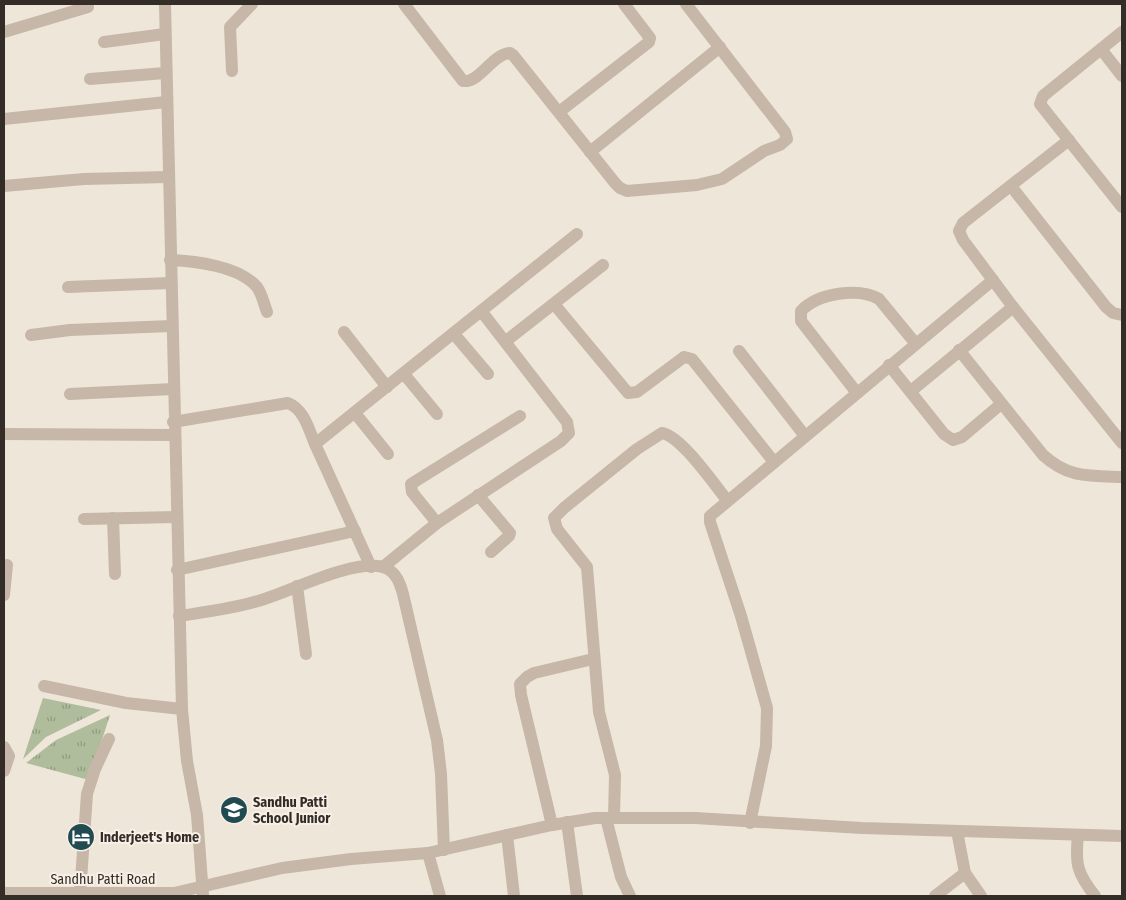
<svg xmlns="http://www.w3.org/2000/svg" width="1126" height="900" font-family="'Fira Sans Condensed',sans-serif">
	<defs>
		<pattern id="park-tufts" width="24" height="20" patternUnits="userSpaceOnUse" patternTransform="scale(1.25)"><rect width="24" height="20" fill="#b0bd9c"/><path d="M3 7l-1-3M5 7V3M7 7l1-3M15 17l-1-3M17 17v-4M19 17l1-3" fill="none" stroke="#909a7f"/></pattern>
	</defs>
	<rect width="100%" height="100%" fill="#efe6da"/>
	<g fill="url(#park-tufts)">
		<path d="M43,698L101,710L46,737L23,759Z"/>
		<path d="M110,715L89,780L26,763L56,740Z"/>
	</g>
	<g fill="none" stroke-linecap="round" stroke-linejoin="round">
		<g stroke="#c6b7a8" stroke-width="12">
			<path d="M165,4L182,709L187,761L197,815L203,895"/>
			<path d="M404,4L463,81C480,83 492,54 510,53L513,55L615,183L620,188L627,191L697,185L722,179L764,151L780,145L787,139L785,132L686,4"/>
			<path d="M4,32L88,7"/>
			<path d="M1122,32L1043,96L1040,104L1122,207"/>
			<path d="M104,42L165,34"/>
			<path d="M1101,49L1122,76"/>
			<path d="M232,71L230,27L252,4"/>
			<path d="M90,79L165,73"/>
			<path d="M559,112L649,42L650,38L624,4"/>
			<path d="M4,119L166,102"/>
			<path d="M1069,140L963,223L959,231L963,240L1013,307L1122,443"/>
			<path d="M590,152L720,47"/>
			<path d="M4,186L84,179L168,177"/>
			<path d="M1011,186L1106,307L1113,313L1122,315"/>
			<path d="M170,260C195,261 239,266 257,287C262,294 264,304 267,312"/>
			<path d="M68,287L170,283"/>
			<path d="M554,304L628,393L637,392L684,357L692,359L774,462"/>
			<path d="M344,332L387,387"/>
			<path d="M454,334L488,374"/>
			<path d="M31,335L70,330L171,326"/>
			<path d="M506,341L603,265"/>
			<path d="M959,350L1043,455C1068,478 1089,476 1122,477"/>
			<path d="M739,351L805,436"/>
			<path d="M889,365L944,434L953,440L962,437L1001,404"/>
			<path d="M404,374L437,414"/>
			<path d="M911,391L1013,307"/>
			<path d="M857,393L801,321V311C818,293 859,287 879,299L916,344"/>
			<path d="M70,394L173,389"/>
			<path d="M355,413L388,454"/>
			<path d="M173,422L288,403C304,409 309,430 315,444L577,234"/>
			<path d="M4,434L174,435"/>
			<path d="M315,444L371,567"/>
			<path d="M478,495L510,533L509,536L491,552"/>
			<path d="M113,518L115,574"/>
			<path d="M84,519L176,517"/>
			<path d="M437,523L412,492L411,484L520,416"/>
			<path d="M383,567L437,523L561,441L569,433L567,422L482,312"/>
			<path d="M177,570L355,531"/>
			<path d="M297,586L306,654"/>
			<path d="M4,595L7,565"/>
			<path d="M179,616C205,612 232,609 258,601C290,592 351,559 383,567C396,571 400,583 403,594L437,740L441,774L444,850"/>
			<path d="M44,686L126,703L182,709"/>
			<path d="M4,747L9,756L4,771"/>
			<path d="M606,818L621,877L630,896"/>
			<path d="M614,818L615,775L599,712L587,567L557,529L554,518L564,508L637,449L662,433C681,436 714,484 727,500"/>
			<path d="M567,822L577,896"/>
			<path d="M750,823L766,746L767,708L741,616L710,522V516L993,280"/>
			<path d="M552,825L521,695L520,684L527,677L534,673L593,659"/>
			<path d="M957,831L965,873L981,896"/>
			<path d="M507,835L514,896"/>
			<path d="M1078,835C1075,864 1077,873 1095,896"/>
			<path d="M428,853L440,896"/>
			<path d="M4,893H174L282,868L351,859L428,853L552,825L595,818H695L862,828L1122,836"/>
			<path d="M80,894L87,794L95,769L109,739"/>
			<path d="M935,896L965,873"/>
		</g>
	</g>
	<defs>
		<g id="school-disc" transform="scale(1.4375)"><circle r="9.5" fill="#214b51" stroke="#f7f0e6"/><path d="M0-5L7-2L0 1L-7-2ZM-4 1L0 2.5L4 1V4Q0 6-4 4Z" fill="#fff"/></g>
		<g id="hotel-disc" transform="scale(1.4375)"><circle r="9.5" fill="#214b51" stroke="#f7f0e6"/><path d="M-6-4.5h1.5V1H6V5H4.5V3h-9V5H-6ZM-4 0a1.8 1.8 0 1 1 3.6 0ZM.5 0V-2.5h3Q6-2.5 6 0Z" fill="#fff"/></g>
	</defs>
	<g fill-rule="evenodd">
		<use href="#school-disc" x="234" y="810"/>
		<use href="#hotel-disc" x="81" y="837"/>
	</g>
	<g text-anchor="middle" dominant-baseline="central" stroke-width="4" stroke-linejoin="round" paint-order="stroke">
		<g font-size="14" font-weight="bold" fill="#332c27" stroke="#f7f0e6" text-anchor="start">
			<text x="253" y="802">Sandhu Patti<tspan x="253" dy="16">School Junior</tspan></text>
			<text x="100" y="837">Inderjeet's Home</text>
		</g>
		<g font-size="14" fill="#332c27" stroke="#f7f0e6">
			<text x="103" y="879">Sandhu Patti Road</text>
		</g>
	</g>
	<rect width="1126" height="900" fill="none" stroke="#332c27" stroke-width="10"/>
</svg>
